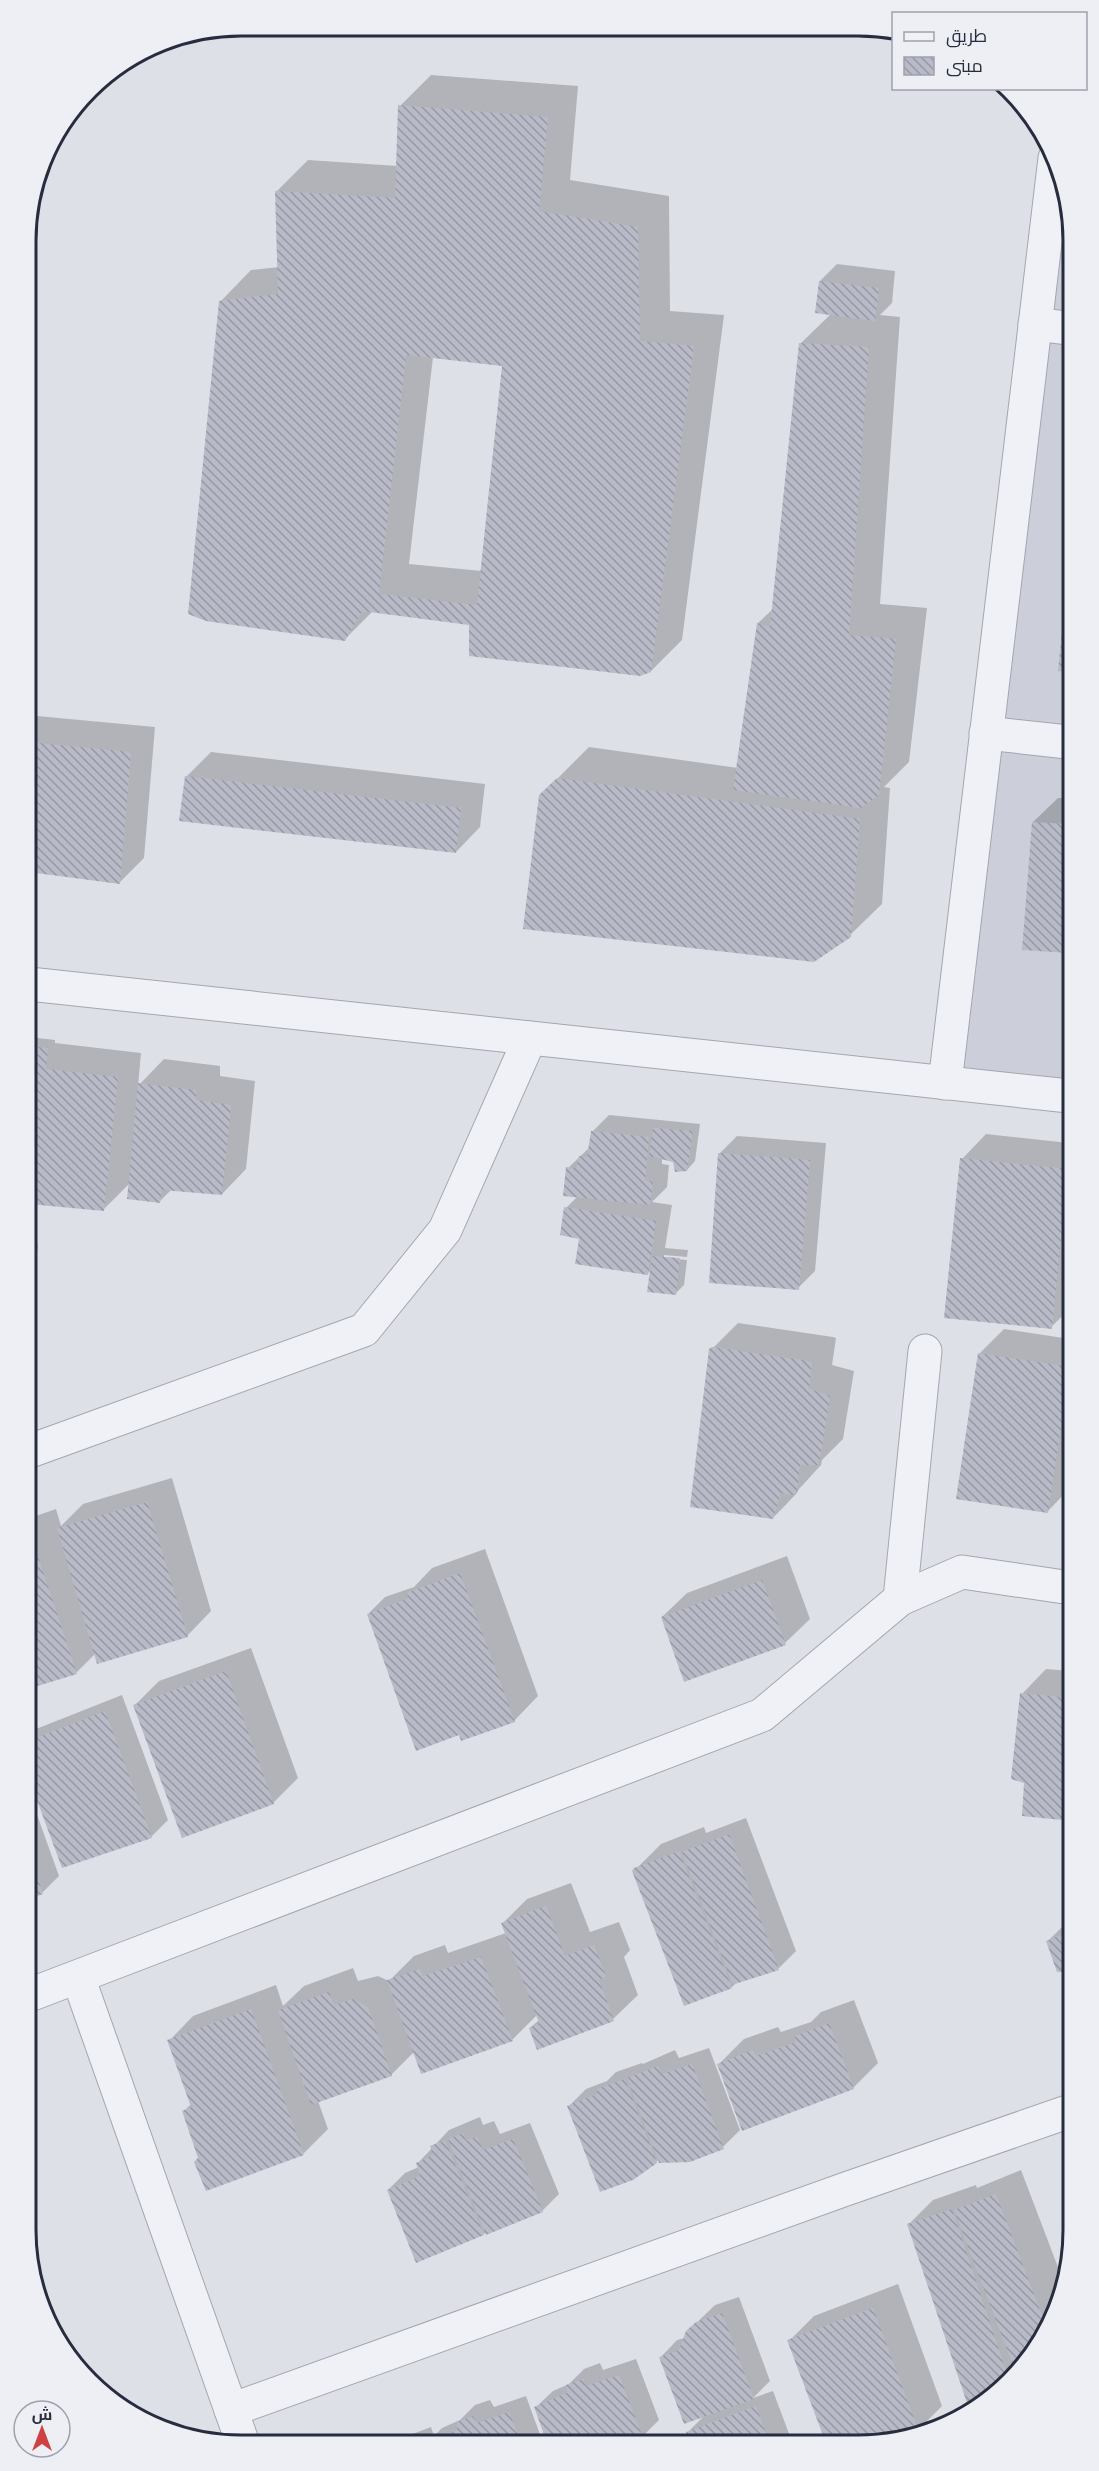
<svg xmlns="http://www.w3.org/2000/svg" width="1099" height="2471" font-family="Karla,Cairo,sans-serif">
	<defs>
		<pattern id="building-back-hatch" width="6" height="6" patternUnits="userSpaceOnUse" patternTransform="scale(1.5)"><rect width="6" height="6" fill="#b8bbc7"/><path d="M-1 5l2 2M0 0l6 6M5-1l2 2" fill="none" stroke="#9698a3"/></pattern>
	</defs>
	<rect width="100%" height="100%" fill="#dee0e7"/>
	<path fill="#cccfd9" d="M1066,185L1069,1096L945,1083Z"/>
	<g fill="#0003" fill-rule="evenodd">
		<path d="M431,75L578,86L570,180L669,196L670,311L724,315L682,640L651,671L470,624L373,611L345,639L220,302L251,270L279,267L277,191L308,160L398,166L400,106ZM433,357L503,364L482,571L409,564Z"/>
		<path d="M837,264L895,271L892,303L880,315L900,317L880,604L927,608L909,762L884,787L890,788L882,904L850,935L540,796L589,747L738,768L758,623L774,608L801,343L831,314L820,281Z"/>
		<path d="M37,716L155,727L144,858L119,883L28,870V726Z"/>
		<path d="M211,752L485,784L480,827L456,852L186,777Z"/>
		<path d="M1058,798H1068L1069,952L1033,822Z"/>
		<path d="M29,1037L55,1040V1043L141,1053L138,1086L164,1059L220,1066V1076L255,1081L246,1169L222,1194L172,1189L160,1201L130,1183L103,1210L29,1203Z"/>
		<path d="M609,1115L700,1124L695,1161L687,1170L675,1161L662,1158V1164L669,1165L667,1187L652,1202L672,1205L665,1248L688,1250L687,1257L664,1255V1258L687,1260L684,1285L676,1293L652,1269L647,1274L581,1238L566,1208L578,1196L568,1168L590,1147L592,1132Z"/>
		<path d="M986,1134L1069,1143L1070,1309L1051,1327L962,1159Z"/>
		<path d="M737,1136L826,1143L815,1271L798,1288L720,1153Z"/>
		<path d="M29,1244L38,1245L33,1282L30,1285Z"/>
		<path d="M738,1323L833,1337L836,1338L832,1365L854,1371L843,1439L822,1460L821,1465L799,1489L797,1493L773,1518L711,1350Z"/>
		<path d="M1004,1329L1070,1339V1488L1048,1511L979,1354Z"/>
		<path d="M172,1478L211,1611L187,1636L95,1654L77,1672L31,1687L30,1518L56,1509L61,1526L83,1504Z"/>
		<path d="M485,1549L538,1696L514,1721L459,1732L368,1614L385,1597L414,1587L432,1568Z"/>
		<path d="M787,1556L810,1619L785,1643L662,1617L687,1593Z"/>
		<path d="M251,1648L298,1778L273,1803L135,1705L159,1681Z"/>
		<path d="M1046,1669L1071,1671L1072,1819L1026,1782L1022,1694Z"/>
		<path d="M122,1695L168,1820L151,1837L31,1779V1733L36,1729Z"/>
		<path d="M31,1798L59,1876L43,1892L32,1896Z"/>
		<path d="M746,1818L796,1951L779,1968L737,1982L730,1989L685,2004L636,1869L661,1844L704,1827L706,1833Z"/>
		<path d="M571,1883L590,1932L619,1922L630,1950L624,1957L638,1995L613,2019L530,2028L540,2019L538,2014L512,2040L415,2051L391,2075L318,2101L328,2129L304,2153L207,2189L200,2158L183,2112L191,2104L169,2041L193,2016L276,1985L283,2006L304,1986L353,1968L358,1981L378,1976L389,1981L414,1956L445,1945L448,1953L506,1933L503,1923L527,1899Z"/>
		<path d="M1072,1917V1986L1066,1970L1048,1941Z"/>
		<path d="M854,2000L878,2063L853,2088L740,2130L723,2147L659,2159L656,2162L569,2106L586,2089L607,2081L616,2072L642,2063L643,2064L675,2050L679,2058L709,2048L740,2130L742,2129L719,2064L744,2039L778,2027L781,2032L811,2022L821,2012Z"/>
		<path d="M480,2117L483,2125L494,2121L500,2134L530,2123L559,2194L542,2211L483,2234L388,2190L405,2173L419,2167L418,2163L449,2130Z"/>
		<path d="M1021,2170L1064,2283L1057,2312L1029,2361L978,2409L972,2412L909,2224L933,2200L976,2185L977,2188Z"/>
		<path d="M898,2284L942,2406L918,2430L897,2438H825L789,2341L814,2316Z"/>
		<path d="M739,2297L770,2381L753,2398L773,2391L791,2439H690L687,2433L705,2415L661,2357L677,2340L685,2338L687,2332L715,2305Z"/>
		<path d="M636,2359L659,2420L642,2437L635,2439L547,2440L536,2407L553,2391L569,2384L584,2369L600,2363L603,2370Z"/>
		<path d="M526,2396L542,2440H397L431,2427L434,2436L442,2428L460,2420L475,2405L490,2400L494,2407Z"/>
	</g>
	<g fill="url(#building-back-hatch)" fill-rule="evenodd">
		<path d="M398,105L548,117L539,211L638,227L640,341L694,346L651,672L640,676L469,656V625L362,611L345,641L206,621L188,614L219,301L278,294L275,191L395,198ZM406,355L502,366L477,605L379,594Z"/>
		<path d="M819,281L879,288L875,321L815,313Z"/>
		<path d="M799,343L869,347L849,635L896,639L879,795L861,808L733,790L757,623L770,627Z"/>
		<path d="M1066,591H1067L1068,672L1058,671Z"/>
		<path d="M28,742L131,752L120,884L28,872Z"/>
		<path d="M185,776L461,808L456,853L179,821Z"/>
		<path d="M557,778L860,819L851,937L814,962L523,929L539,795Z"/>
		<path d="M1032,822L1068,824L1069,953L1022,950Z"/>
		<path d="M29,1046L48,1048L46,1069L118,1077L104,1211L29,1204Z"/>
		<path d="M138,1083L196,1090V1100L231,1105L222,1195L162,1190L160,1203L127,1199Z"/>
		<path d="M653,1128L693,1131L687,1171L675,1172L673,1162L649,1156Z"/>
		<path d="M591,1131L649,1137L645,1180L653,1182L650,1205L563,1196L566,1167L576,1168L579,1156L587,1157Z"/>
		<path d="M718,1153L810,1160L799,1290L709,1283Z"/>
		<path d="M960,1158L1068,1169L1052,1329L944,1318Z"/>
		<path d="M564,1207L656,1221L648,1275L575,1264L579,1239L560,1235Z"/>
		<path d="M652,1256L680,1258L676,1295L647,1292Z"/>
		<path d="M712,1347L809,1361L812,1363L809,1389L830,1396L819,1465H800L797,1491L794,1495L781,1493L773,1519L690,1507L709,1349Z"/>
		<path d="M978,1353L1070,1367L1048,1513L956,1499Z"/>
		<path d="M147,1502L188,1637L97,1664L57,1528Z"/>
		<path d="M30,1532L77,1674L31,1688Z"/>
		<path d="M460,1573L515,1722L461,1741L459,1735L416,1751L367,1614L409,1598L406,1593Z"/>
		<path d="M762,1580L786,1645L684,1682L661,1617Z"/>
		<path d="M226,1671L274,1804L182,1838L133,1705Z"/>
		<path d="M1020,1693L1071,1698L1072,1821L1022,1816L1024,1783L1011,1779Z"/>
		<path d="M105,1711L152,1838L62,1868L31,1784V1740Z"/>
		<path d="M729,1834L779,1970L735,1984L731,1980L682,1852Z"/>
		<path d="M679,1851L732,1988L684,2006L632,1871L634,1868Z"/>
		<path d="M32,1862L43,1894L32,1898Z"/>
		<path d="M546,1906L565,1956L594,1945L606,1976L599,1980L614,2021L537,2050L529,2028L539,2023L501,1923Z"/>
		<path d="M1072,1931V1990L1065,1972H1057L1046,1941Z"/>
		<path d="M481,1957L513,2041L421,2074L387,1980L420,1969L423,1976Z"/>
		<path d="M329,1992L334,2005L353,1999L368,2007L392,2076L311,2105L278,2010Z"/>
		<path d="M251,2009L304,2155L206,2191L194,2162L198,2158L182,2111L191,2107L167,2040Z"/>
		<path d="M829,2023L854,2089L742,2131L717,2064L753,2050L756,2056L796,2042L795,2036Z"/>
		<path d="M692,2064L724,2149L690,2162L659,2163L627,2078L658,2066L662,2074Z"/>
		<path d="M625,2079L657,2163L633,2180L600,2192L567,2106L597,2094V2089Z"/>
		<path d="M463,2133L466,2141L477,2137L483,2150L513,2139L543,2212L486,2235L448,2139Z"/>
		<path d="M445,2140L484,2235L416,2263L387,2190L420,2176L416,2163L433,2155L430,2146Z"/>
		<path d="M996,2194L1047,2329L1029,2361L1016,2373L954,2210Z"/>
		<path d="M952,2209L1009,2380L978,2409L970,2412L907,2224Z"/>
		<path d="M873,2308L919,2432L901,2438H824L787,2340Z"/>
		<path d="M722,2313L754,2399L684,2424L659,2357L679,2350L686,2331L696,2322Z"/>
		<path d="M619,2375L643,2438L546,2440L534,2407L567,2393L566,2385L583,2379L586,2386Z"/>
		<path d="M756,2406L768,2439H688L686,2432Z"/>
		<path d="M509,2412L520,2440H433L457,2430V2422L473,2416L477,2423Z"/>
	</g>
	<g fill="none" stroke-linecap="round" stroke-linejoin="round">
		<g stroke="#a3a6b1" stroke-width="35">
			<g id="minor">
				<path d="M1035,324L1067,328"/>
				<path d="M986,733L1068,742"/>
				<path d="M29,984L1069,1096"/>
				<path d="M945,1083L1055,158"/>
				<path d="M30,1451L364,1330L445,1230L530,1038"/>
				<path d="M900,1599L962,1572L1071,1588"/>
				<path d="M78,1977L242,2441"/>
				<path d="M32,1994L762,1715L900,1599L925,1351"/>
				<path d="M231,2410L843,2190L1073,2110"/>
			</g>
		</g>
		<use href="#minor" stroke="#f0f1f6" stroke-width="33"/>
	</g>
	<path d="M0 0H1099V2471H0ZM241 36H858A205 205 0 0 1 1063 241V2230A205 205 0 0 1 858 2435H241A205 205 0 0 1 36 2230V241A205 205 0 0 1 241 36Z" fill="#edeff5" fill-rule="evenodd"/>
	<path fill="none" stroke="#272c3e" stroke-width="3" d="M241 36H858A205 205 0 0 1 1063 241V2230A205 205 0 0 1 858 2435H241A205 205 0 0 1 36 2230V241A205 205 0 0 1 241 36Z"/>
	<rect x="892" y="12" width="195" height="78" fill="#edeff5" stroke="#9ea1ac" stroke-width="1.5"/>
	<rect x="904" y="32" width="30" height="9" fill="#f0f1f6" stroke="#9ea1ac" stroke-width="1.5"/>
	<text x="946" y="42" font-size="18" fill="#272c3e">طريق</text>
	<rect x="904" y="57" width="30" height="18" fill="url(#building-back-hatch)" stroke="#9ea1ac" stroke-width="1.5"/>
	<text x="946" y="72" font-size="18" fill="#272c3e">مبنى</text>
	<g transform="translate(42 2429)"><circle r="28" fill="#edeff5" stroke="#9ea1ac" stroke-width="1.5"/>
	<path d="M0-4.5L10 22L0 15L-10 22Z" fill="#ce4342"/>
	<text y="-9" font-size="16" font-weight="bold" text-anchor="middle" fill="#272c3e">ش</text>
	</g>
</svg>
